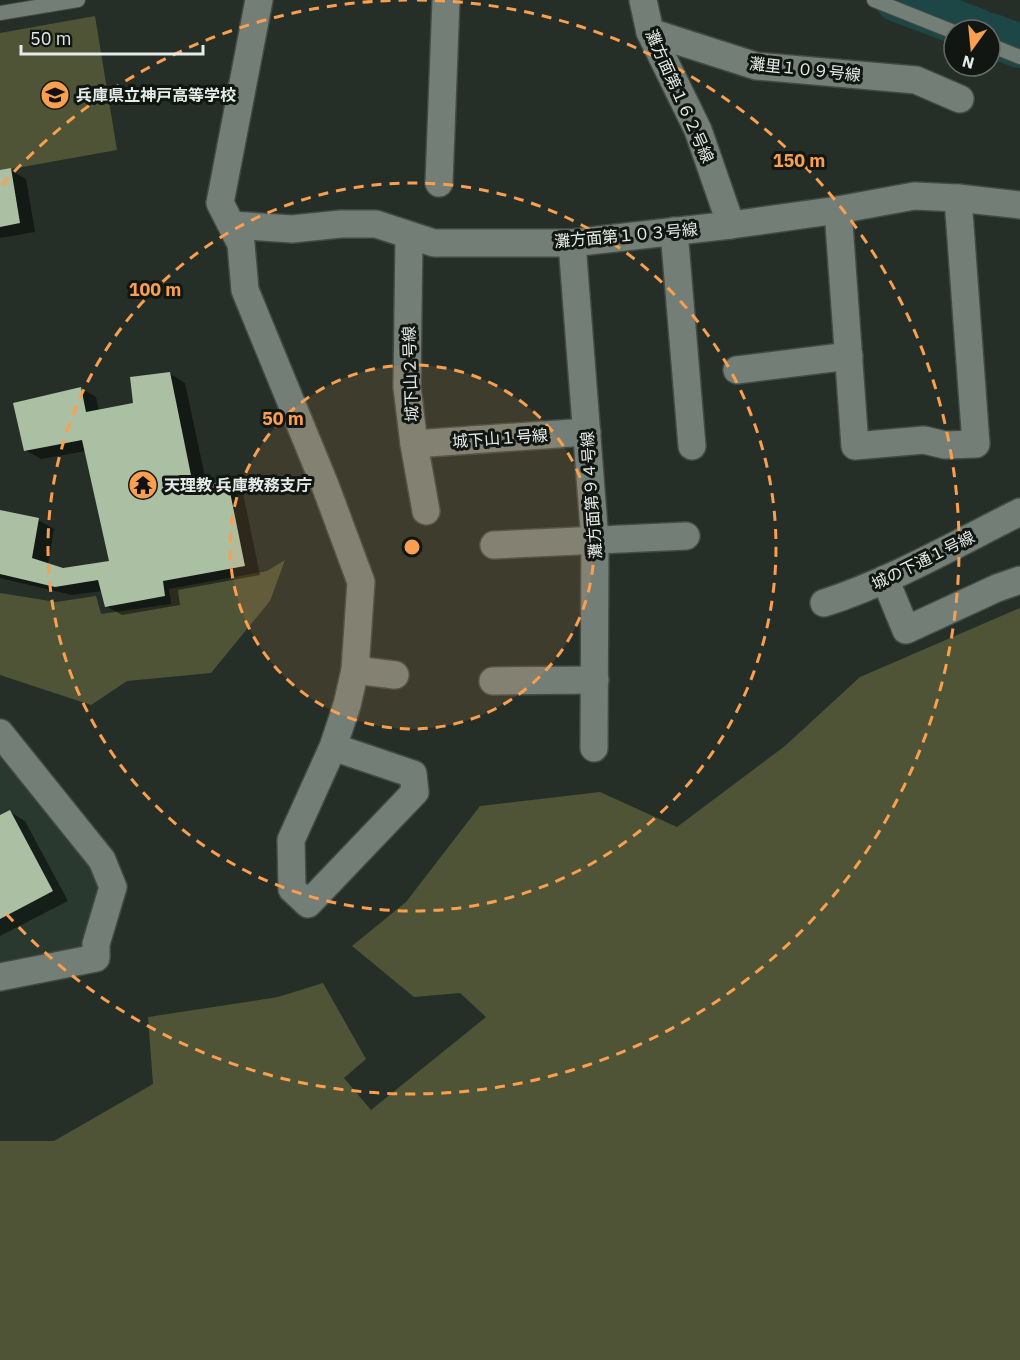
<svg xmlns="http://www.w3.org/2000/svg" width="1020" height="1360" font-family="'IBM Plex Sans','Noto Sans JP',sans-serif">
	<rect width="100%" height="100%" fill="#252f28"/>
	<path fill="#2a392f" d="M0,753L90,866L97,882L98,897L78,954L0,968Z"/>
	<g fill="#4f5437">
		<path d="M95,16L117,150L0,171V33Z"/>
		<path d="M285,560L270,601L211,673L127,681L91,705L0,675V593L56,602L96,596L101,614L171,604L169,589L267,571Z"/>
		<path d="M1020,608V1360H0V1141H54L153,1084L148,1017L278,997L323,983L366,1059L344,1078L371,1110L486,1017L460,993L414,997L352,946L406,902L480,806L600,792L677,827L785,746L860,677Z"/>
	</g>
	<g fill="#0007">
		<path d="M10,170L26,179L35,232L0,238V172Z"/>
		<path d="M169,373L185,383L207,486L227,484L243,493L260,575L178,590L180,605L122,615L106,606L103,591L72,595L0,578V511L38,520L54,529L48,565L62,570L111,562L86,451L41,459L25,450L81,388L96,397L99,411L134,405Z"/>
		<path d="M10,812L25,821L68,901L0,936V817Z"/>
	</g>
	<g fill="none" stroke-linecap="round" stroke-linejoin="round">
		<g stroke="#1d4646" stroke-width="44">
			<path d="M897,0L977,30"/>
			<path d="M990,35L1020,46"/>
		</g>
	</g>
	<g fill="#abc0a2">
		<path d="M11,168L20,223L0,227V170Z"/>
		<path d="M170,372L193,485L228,482L245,566L163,581L165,596L105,607L98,580L55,587L0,574V510L39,518L32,558L63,568L109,561L82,440L24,451L13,403L81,387L86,412L133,403L130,377Z"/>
		<path d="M10,810L53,891L0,919V815Z"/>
	</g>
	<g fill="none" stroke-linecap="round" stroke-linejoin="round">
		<g stroke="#424a44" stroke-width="16">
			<g id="lane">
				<path d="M874,0L954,32"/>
				<path d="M0,13L78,0"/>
				<path d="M990,45L1020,57"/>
			</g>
		</g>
		<g stroke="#424a44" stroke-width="30">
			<g id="street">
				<path d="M259,0L220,203L241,244L245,290L325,485L361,582L355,670L347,705L333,747L291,840L292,889L308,904L415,792L413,774L333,747"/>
				<path d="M643,0L650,32L698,130L731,225"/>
				<path d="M650,32L756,66L916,80L960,99"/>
				<path d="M439,183L446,0"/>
				<path d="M838,210L855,446L924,440L945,445L976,444L958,198"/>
				<path d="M232,225L292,229L341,224H376L434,243H572L731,225L838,210L914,196L958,198L1020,205"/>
				<path d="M674,231L692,446"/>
				<path d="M409,236L407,387L414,444L426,511"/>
				<path d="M572,243L595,541L594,748"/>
				<path d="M737,370L849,356"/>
				<path d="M414,444L587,432"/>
				<path d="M494,545L686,536"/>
				<path d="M885,579L906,630L997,588L1020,580"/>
				<path d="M824,603C892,581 956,544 1020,512"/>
				<path d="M355,670L395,675"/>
				<path d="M493,681L595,680"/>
				<path d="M0,733L102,860L113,887L96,944V958L0,977"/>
			</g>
		</g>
		<use href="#lane" stroke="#737e76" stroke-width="14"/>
		<use href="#street" stroke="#737e76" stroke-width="27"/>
	</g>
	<circle cx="412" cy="547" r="182" fill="#fa9f4f" fill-opacity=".12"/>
	<g fill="none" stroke="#fa9f4f" stroke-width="3" stroke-dasharray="10 8">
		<circle cx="412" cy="547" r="182"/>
		<circle cx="412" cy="547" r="364"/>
		<path d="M2 185A547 547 0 0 1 407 0M417 0A547 547 0 1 1 2 909"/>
	</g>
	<defs>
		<g id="school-disc" transform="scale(1.5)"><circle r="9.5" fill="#fa9f4f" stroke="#121613"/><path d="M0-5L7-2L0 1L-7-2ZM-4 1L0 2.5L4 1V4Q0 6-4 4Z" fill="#111"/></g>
		<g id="temple-disc" transform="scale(1.5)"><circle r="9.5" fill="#fa9f4f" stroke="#121613"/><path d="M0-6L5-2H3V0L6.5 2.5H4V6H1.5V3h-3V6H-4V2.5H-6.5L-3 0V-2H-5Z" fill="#111"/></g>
	</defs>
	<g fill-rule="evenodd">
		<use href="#school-disc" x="55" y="95"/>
		<use href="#temple-disc" x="143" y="485"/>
	</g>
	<g text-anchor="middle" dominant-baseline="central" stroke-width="6" stroke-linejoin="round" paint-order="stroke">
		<g font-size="16" fill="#e5ebe7" stroke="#121613">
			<text transform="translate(805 69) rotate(6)">灘里１０９号線</text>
			<text transform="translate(680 96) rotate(66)">灘方面第１６２号線</text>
			<text transform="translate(626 235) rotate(-5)">灘方面第１０３号線</text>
			<text transform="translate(410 374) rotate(-92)">城下山２号線</text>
			<text transform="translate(500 438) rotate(-4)">城下山１号線</text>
			<text transform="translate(591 495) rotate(-94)">灘方面第９４号線</text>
			<text transform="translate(923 560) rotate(-26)">城の下通１号線</text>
		</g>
		<g font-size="16" font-weight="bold" fill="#e5ebe7" stroke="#121613" text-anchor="start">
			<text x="76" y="95">兵庫県立神戸高等学校</text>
			<text x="164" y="485">天理教 兵庫教務支庁</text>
		</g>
	</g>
	<circle cx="412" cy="547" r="9" fill="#fa9f4f" stroke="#121613" stroke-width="3"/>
	<g font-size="18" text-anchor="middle" font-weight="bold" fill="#fa9f4f" stroke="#121613" stroke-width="6" stroke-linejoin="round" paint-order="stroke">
		<text x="799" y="167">150 m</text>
		<text x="155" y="296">100 m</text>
		<text x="283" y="425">50 m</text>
	</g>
	<g transform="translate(972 48) rotate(195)"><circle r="28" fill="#121613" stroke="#666b68" stroke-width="1.5"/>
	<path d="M0-4.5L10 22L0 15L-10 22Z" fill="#fa9f4f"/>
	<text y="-9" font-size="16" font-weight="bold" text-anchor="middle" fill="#e5ebe7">N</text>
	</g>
	<path d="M21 45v9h182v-9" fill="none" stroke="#e5ebe7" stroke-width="3"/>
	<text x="30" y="45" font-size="18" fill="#e5ebe7" stroke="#121613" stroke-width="4.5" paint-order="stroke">50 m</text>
</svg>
